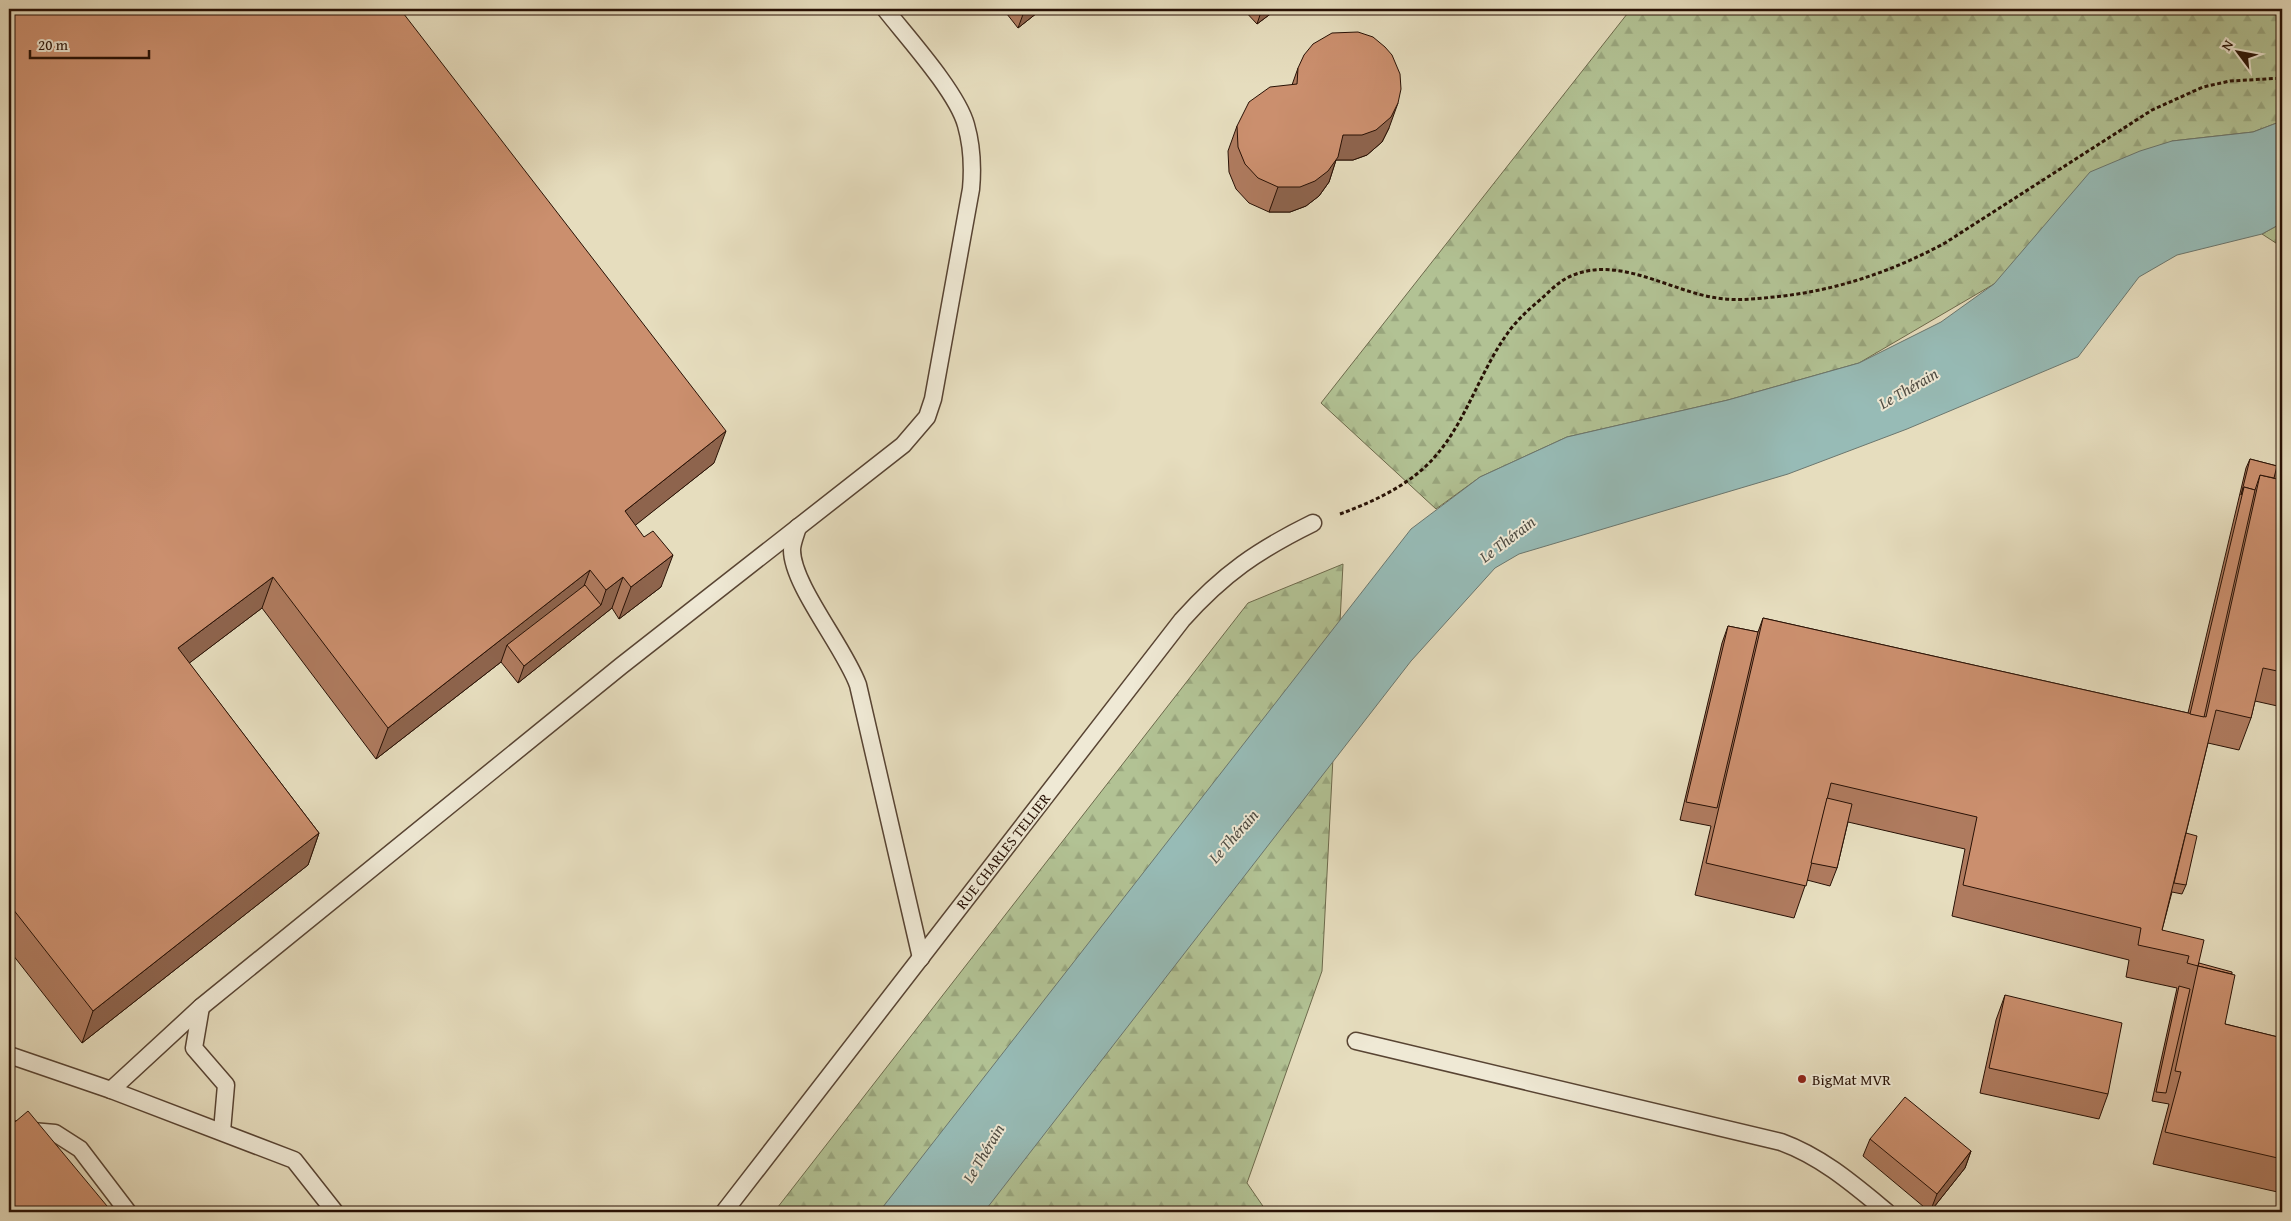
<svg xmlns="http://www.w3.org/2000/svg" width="2291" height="1221" font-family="'Gentium Book Plus',serif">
	<defs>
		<pattern id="forest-firs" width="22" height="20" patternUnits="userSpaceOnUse" patternTransform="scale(1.25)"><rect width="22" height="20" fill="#b2c294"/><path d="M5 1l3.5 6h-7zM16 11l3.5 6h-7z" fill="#99a67e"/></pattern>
	</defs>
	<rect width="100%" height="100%" fill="#e6ddbe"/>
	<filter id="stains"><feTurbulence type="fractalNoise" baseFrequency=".004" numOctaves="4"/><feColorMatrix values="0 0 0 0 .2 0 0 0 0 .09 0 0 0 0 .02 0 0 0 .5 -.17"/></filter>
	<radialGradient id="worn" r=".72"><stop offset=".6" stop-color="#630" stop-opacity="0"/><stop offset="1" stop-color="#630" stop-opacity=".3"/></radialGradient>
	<g fill="url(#forest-firs)" stroke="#6d6a4c">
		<path d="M1631,9H2282V121L2253,132L2172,141L1994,284L1859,363L1728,400L1567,437L1480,477L1436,509L1321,403Z"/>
		<path d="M2282,223V247L2262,234Z"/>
		<path d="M1343,564L1322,971L1247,1183L1267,1212H774L1248,603Z"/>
	</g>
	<path fill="#97bbb6" stroke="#6b776f" d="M2282,121V223L2262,234L2177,255L2139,277L2078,357L1907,429L1788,474L1519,554L1495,568L1411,661L984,1212H879L1411,529L1480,477L1567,437L1728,400L1859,363L1941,322L1994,284L2090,172L2140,151L2172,141L2253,132Z"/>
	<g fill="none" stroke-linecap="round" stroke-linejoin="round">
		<g stroke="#584433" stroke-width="19">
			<g id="lane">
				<path d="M798,527C796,534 792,543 792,550C792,585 845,648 858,685L921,958"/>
				<path d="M201,1007L194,1048L226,1085L222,1131"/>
				<path d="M1356,1041L1781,1142C1822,1157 1853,1184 1887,1212"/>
				<path d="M9,1055L111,1090L294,1160L335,1212"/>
				<path d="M111,1090L201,1007L621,666L903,445L927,417L933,399L971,189C973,167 972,146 966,125C957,92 907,37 885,9"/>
				<path d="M9,1129L55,1133L80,1149L128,1212"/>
				<path d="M724,1212L1182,620C1223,574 1258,550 1313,523"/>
			</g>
		</g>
		<path stroke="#281105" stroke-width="3" stroke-dasharray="4 2.5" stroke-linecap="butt" d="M1340,514C1370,503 1403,488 1426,466C1464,430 1477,376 1507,334C1516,321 1528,310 1541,299C1550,291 1559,281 1571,276C1619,255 1669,291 1717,298C1736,301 1755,299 1774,297C1835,291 1891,272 1945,243L2152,110L2203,87L2230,81L2282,78"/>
		<use href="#lane" stroke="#efe9d5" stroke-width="16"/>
	</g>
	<g fill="#af7b5f" stroke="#281105">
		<path d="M9,9L714,463L635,525L661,587L619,619L612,608L518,683L501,662L376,759L262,608L189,663L319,833L308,865L82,1043L9,950Z"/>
		<path d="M1003,9H1042L1018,28Z"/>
		<path d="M1243,9H1277L1257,24Z"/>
		<path d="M1298,68L1389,128L1382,142L1367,155L1353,160H1336L1329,182L1319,196L1306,206L1290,212H1269L1249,203L1236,189L1229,172L1228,151L1237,126L1292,85Z"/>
		<path d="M2282,451V707L2255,701L2251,718L2239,750L2208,743L2186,833V885L2182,894L2172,892L2162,930L2199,963L2225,1024L2282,1038V1193L2153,1164L2169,1104L2152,1101L2177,988L2126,977L2129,960L1952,916L1965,849L1848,822L1837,868L1830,886L1807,880L1794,918L1695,895L1711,826L1680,820L1722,643L1728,626L1758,632L1763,618L2188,713L2246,468L2250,459L2277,466Z"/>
		<path d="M2005,995L2108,1094L2099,1119L1980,1093L1996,1020Z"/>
		<path d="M1870,1139L1971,1151L1965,1168L1930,1212L1863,1156Z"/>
	</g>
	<g fill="#8e644d" stroke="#281105">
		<path d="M1025,9H1042L1018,28Z"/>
		<path d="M1262,9H1277L1257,24Z"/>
		<path d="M1398,103L1389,128L1382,142L1367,155L1353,160H1336L1329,182L1319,196L1306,206L1290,212H1269L1278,187L1343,135Z"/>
		<path d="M726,431L714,463L613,543L625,511Z"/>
		<path d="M673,555L661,587L619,619L631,587Z"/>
		<path d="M590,570L578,602L507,645L501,662L376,759L388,728Z"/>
		<path d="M273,577L262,608L167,680L178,648Z"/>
		<path d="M623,577L612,608L518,683L524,666L601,605L606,590Z"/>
		<path d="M319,833L308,865L82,1043L93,1011Z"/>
		<path d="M1971,1151L1965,1168L1930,1212L1937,1194Z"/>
	</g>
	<g fill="#cb8f6e" stroke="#281105">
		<path d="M9,9H400L726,431L625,511L644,537L653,531L673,555L631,587L623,577L606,590L590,570L388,728L273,577L178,648L319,833L93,1011L9,904Z"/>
		<path d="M1358,32L1373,37L1385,47L1392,55L1400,74L1401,89L1398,103L1391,117L1376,130L1362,135H1343L1338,157L1328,171L1315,181L1300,187H1278L1258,178L1245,164L1238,147L1237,126L1249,102L1270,87L1297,84L1298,68L1304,55L1313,44L1332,33Z"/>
		<path d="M2282,456V672L2263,668L2251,718L2216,710L2162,930L2204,940L2198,966L2187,963L2189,956L2138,945L2141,928L1963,885L1977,817L1831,783L1806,886L1706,863L1763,618L2206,717L2260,475L2277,479Z"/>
		<path d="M2250,459L2277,466L2274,478L2260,475L2255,490L2244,487L2241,495Z"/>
		<path d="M2244,487L2255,490L2204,717L2190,714Z"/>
		<path d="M585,585L601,605L524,666L507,645Z"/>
		<path d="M1728,626L1758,632L1717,808L1686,802Z"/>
		<path d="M1827,798L1852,804L1837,868L1811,863Z"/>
		<path d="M2186,833L2197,836L2186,885L2174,883Z"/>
		<path d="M2199,963L2232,972V974L2198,966Z"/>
		<path d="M2198,966L2235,975L2225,1024L2282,1038V1159L2165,1132L2181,1072L2175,1071Z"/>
		<path d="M2179,986L2190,989L2166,1093L2156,1092Z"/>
		<path d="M2005,995L2122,1023L2108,1094L1989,1068Z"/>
		<path d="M1905,1097L1971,1151L1937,1194L1870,1139Z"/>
		<path d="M28,1111L112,1212H9V1127Z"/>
	</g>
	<circle fill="#8f2418" stroke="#efe9d5" stroke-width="2" cx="1802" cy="1079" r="5"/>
	<g text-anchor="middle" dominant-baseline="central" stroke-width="4" stroke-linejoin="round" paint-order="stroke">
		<g font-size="15" fill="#281105" stroke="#efe9d5">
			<text transform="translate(1003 851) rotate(-52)">RUE CHARLES TELLIER</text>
		</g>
		<g font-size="15" fill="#281105" stroke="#efe9d5" text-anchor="start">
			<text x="1812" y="1079">BigMat MVR</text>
		</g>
		<g font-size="16" font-style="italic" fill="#4f4c43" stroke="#efe9d5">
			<text transform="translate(1908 388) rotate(-30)">Le Thérain</text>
			<text transform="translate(1507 539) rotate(-37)">Le Thérain</text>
			<text transform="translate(1233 836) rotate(-48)">Le Thérain</text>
			<text transform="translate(983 1153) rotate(-59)">Le Thérain</text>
		</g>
	</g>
	<rect width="2291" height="1221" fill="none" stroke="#e6ddbe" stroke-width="30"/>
	<rect x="10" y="10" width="2271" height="1201" fill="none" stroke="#281105" stroke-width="2.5"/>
	<rect x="15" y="15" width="2261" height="1191" fill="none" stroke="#281105"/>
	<g transform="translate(2238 52) rotate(302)" stroke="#efe9d5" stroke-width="4" paint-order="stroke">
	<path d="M0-4L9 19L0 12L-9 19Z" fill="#281105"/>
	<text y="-8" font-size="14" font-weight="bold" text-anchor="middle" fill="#281105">N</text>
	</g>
	<path d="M30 50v8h119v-8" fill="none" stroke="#281105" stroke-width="2.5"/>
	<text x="38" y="50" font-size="15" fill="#281105" stroke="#efe9d5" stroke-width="4" paint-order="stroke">20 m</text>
	<rect width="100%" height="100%" filter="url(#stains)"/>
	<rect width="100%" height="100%" fill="url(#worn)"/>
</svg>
